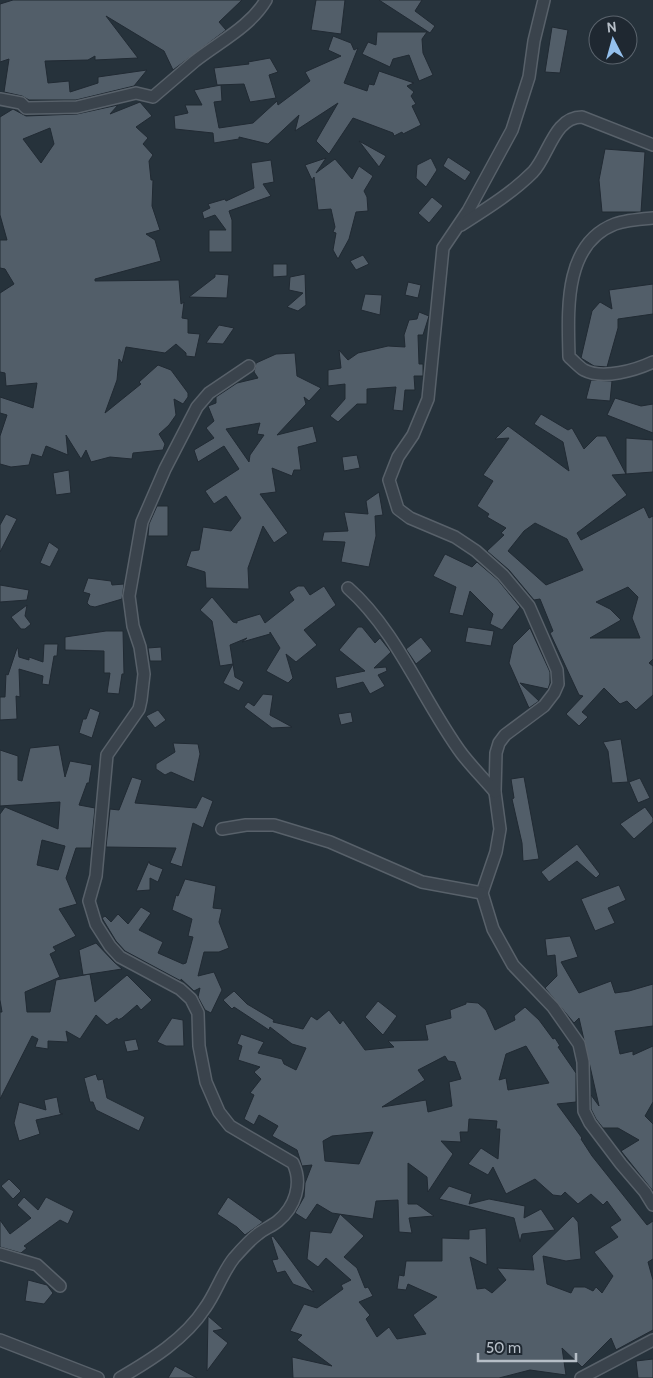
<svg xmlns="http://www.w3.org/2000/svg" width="653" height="1378" font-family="Cabin,sans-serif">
	<rect width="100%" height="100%" fill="#26323b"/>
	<g fill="#525e69" stroke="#212a33" fill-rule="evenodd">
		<path d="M13,0H242L219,22L226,30L173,70L164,51L106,16L138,58L95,60V56L88,60L45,61L48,83L69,81L70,92L98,83V77L147,70L134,86L76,100H29L22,96L4,92L9,59L0,62V4Z"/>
		<path d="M316,0H345L341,34L311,30Z"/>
		<path d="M379,0H422L415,11L435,26L430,33Z"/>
		<path d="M552,27L568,30L560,73L545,72Z"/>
		<path d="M377,32H427L422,39L423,53L433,75L419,81L409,55L393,59L390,67L362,54L368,42L376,45Z"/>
		<path d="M333,36L351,43L354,50L358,48L344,83L367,91L369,84L374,85L379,71L414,83L407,86L414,92L411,96L416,104L412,106L421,125L403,134L402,132L394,136L393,133L353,118L329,154L316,141L338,103L295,131L299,115L268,144L239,137V139L214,143L213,133L175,129L174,116L188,113L185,105H202L194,90L221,85L222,101L214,102L219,128L253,123L277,101L278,105L310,81L305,72L341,56L328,50Z"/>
		<path d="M270,58L278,72L269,75L276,98L250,102L244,84L217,85L214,68L249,64L248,62Z"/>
		<path d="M140,102L152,116L136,127L148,138L143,144L153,155L149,161L151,180H153L152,206L160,230L146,234L155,240L161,261L95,279V281L179,280L181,304L184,302L182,318L188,319V333L200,334L195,357L186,356V353L176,344L165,353L126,347L122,363L119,359L117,380L105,413L141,384L139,382L158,365L171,370L188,393V397L183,404L174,399L176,415L169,425L159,434L165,444L163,450L133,453L132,459L110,457L91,462L86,450L81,459L66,435L68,455L46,446L42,457L32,454L29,465L11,467L0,464V436L7,415L0,413V397L33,408L37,383L6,386L5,373L0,372V293L14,284L5,269L0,268V240H7L0,215V117L13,109L26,116L77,114L118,105L110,114ZM50,128L54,144L41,163L23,139Z"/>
		<path d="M359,141L386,156L379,167Z"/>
		<path d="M605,149L645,152L641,212H602L599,180Z"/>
		<path d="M448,157L471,172L465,181L443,166Z"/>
		<path d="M326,158L316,173L335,159L352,179L359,166L373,176L364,191L367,197L368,211L356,212L349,239L338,259L333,250L336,233L333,232L335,227L331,209L318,210L314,177L312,180L305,165Z"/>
		<path d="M431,158L437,170L426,187L416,178L417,165Z"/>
		<path d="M271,160L274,182L263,184L271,196L229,211L232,220V252H209V230H226L215,215L204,219L202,212L210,208L208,204L225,199L226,201L254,188L251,163Z"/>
		<path d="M432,197L443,206L429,223L418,213Z"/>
		<path d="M363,255L369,264L356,270L350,261Z"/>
		<path d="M273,264H287V276L273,277Z"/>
		<path d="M215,274L229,275L227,298L189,297L215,277Z"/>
		<path d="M305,274L306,305L298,311L287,307L303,293L289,290L290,277Z"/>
		<path d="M408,282L421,285L418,298L405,295Z"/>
		<path d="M653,284V314L618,319V328L607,367L594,366L581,358L592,311L600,302L612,309L609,290Z"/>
		<path d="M365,294L382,295L380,315L361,310Z"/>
		<path d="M419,312L429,316L423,335H418L419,364H423V376H414L415,390H405L403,411L393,410L396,387L367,389V404H357L338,422L330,416L345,399V384L328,386V370L341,368L339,350L348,360L358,353L388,346L405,347L404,335L409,320L417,319Z"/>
		<path d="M219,325L234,328L223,344L206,343Z"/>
		<path d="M295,353L297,376L321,388L309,401L304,397L306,404L277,435L313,426L317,442L298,447L301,470H294L292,476L272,468L276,492L260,494L288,533L274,543L263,526L248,568L249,589L206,588L205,572L186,566L191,551L199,550L203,527L231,531L241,518L226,496L214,504L205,491L239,469L224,446L198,462L194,450L214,438L206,428L214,421L208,406L216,403V397L237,383L258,378L254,372L256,363L276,354ZM260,423L257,434L264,435L250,455L249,462L226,429Z"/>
		<path d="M591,380L612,381L610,401L586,399Z"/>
		<path d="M615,398L641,406L653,404V433L607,415Z"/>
		<path d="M541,414L568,430L572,428L584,449L597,436H606L626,474V438L653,440V472L612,475L627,495L577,533L581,540L644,507L649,518L653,516V659L649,663L653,666V695L636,710L627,701L620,704L604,688L582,712L588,717L579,726L566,714L583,696L579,695L550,633L553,631L540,599L534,600L509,570L487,551L504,535L501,533L506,528L487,517L489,514L477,506L493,481L483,475L509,438L495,439L508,426L569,471L563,442L534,424ZM535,523L567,539L583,570L546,585L508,551L524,531ZM628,587L638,597L632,618L640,638H590L621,620L610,609L596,602Z"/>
		<path d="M357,455L360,468L344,471L342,457Z"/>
		<path d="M69,470L71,493L56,495L53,473Z"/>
		<path d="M379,492L383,515L375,516L376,536L369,567L341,562L345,542L322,541L324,532L348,531L344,512L368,514L366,501Z"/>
		<path d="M157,506H168V536H148L149,524Z"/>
		<path d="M6,514L17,519L0,552V525Z"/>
		<path d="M49,542L59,549L50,567L40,563Z"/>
		<path d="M445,554L472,567L477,562L498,580L520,607L502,630L490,624L493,614L470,591L463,616L449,613L456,587L433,576Z"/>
		<path d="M88,578L111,581L112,585L124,584L122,599L95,607L90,606L87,603L90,594L83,592Z"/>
		<path d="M0,585L29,590L27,600L0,602Z"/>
		<path d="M298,586H304L310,595L324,586L336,605L304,630L317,645L296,662L286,654L293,678L288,683L266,671L280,648L270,632V634L242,642L247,638L230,645L233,664L220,666L212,621L200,610L212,597L233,622L237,623V621L260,614L265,623L294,600L289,592Z"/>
		<path d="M27,605L25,616L31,624L25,629H21L11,617Z"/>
		<path d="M358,627H362L375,643L380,638L391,652L374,668L386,667L387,671L378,675L385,686L370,694L363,682L337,689L335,677L365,671L339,650Z"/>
		<path d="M468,627L494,631L491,646L465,642Z"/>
		<path d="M530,628L550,672V683L548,689L520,683L539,701L529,708L509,663L513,645Z"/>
		<path d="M106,631H123L124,674H122L119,694L107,693L110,673H104V651L65,650V637Z"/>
		<path d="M421,637L432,651L416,664L406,649Z"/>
		<path d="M44,644H58L57,656H54L49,685L42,684L43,676L19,669L20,697L16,696L17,719L0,720V697H5L6,674L8,675L17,648H18L19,657L29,660V657L43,662Z"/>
		<path d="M161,647L162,661H150L148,648Z"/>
		<path d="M233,664L235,677L244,682L239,691L223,683Z"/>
		<path d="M263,694L273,695L270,715L292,727L272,728L244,707L248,702L254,706Z"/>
		<path d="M90,708L100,712L92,738L79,733L83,719H86Z"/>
		<path d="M158,710L166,720L155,728L146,716Z"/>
		<path d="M351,712L353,722L341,725L338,714Z"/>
		<path d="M621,739L628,782L612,783L608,751L603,742Z"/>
		<path d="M173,743L198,744L200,754L194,782L171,772L165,775L156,769V764L175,752Z"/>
		<path d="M59,745L65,777L70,761L92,765L89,783H87L79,805L95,808L91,848H76L66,878L77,904L59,909L76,936L53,947L56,951L50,954L60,977L25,992L27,1012H50L56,980L90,974L95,1002L127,975L152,1000L141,1010L137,1005L122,1018L118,1020L117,1018L107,1025L96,1015L80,1039L66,1031L68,1042L48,1041V1049L35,1047L38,1039L32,1036L0,1099V1012H2L0,1000V814L5,807L58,829L60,802L0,806V750L18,756V780L22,781L30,748ZM42,840L65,846L58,870L37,865Z"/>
		<path d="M132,777L142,780L135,803L196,808L202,796L213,801L203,828L193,823L182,867L170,863L176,848L106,847L110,809L119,810Z"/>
		<path d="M524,777L539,859L523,861L522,843L512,799L514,798L511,779Z"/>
		<path d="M640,778L650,798L638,803L629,782Z"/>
		<path d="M645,807L653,818V822L634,839L620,824Z"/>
		<path d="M577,844L600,874L596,878L577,861L549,882L541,872Z"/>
		<path d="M149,861L150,864L163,869L158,882L150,878V890L136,891Z"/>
		<path d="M185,879L216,886L213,908L222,909L219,922L229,948L219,952H204L198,976L214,972L222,990L211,1013L205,1010L198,997L200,988L194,991L181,979V981L125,951L116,941L102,918L105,916L111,922L118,914L128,924L141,907L151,913L139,930L163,942L158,953L183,964L186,963L193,937L188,936L192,919L172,910L176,895L178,896Z"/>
		<path d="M619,885L626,900L608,908L615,923L595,931L581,899Z"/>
		<path d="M570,936L578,957L561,962L579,993L611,981L615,993L629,991L653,984V1026L615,1031L620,1054L633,1051V1055L653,1046V1102L645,1116L653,1124V1191L621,1151L639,1140L618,1128H603L596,1119L591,1109V1095L599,1106L579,1018L574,1023L545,988L557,976L555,955L547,956L545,939Z"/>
		<path d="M96,943L114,962L122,969L83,975L79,950Z"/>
		<path d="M234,991L247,1004L274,1020L273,1022L303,1029L311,1016L317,1020L329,1010L340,1024L343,1020L365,1050L394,1047L388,1041L428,1040L425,1025L451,1018L450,1010L466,1004V1002L478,1003L486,1010L495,1030L515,1020L514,1016L525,1007L539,1020L553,1039L555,1038L560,1046L558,1047L576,1073V1102L557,1104L582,1138L581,1139L592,1156L647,1225L653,1221V1259L648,1262L653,1280V1330L616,1350L611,1338L582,1367L562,1348L566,1375L530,1370L499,1378H293L292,1357L332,1366L297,1340L302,1335L290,1331L304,1304L317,1308L343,1289L341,1285L351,1280L326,1258L318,1267L307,1259L310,1231L331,1233L340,1214L364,1236L344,1257L357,1268L365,1288L368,1287L373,1296L359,1302L370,1315L366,1319L377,1337L389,1327L397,1339L426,1334L413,1315L437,1297L408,1284L406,1290L397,1289L399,1275L404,1276L406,1261H442V1238L469,1239V1230L486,1228L487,1265L470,1257L477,1289L485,1288L492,1293L506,1280L497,1268L534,1270L532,1256L573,1216L578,1222L581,1259L566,1261L543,1256L547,1284L571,1293L574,1287H585L593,1291L596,1287L602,1293L613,1276L594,1252L618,1237L610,1227L621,1220L607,1201L603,1205L591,1194L578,1204L565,1192L561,1196L553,1195L535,1179L506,1194L493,1167L488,1175L468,1164L481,1148L498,1159L500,1129H496L497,1121L469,1119L468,1132H460L461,1142L441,1141L453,1154L428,1192L427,1177L408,1163V1204H417L434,1216L409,1218L412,1233L399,1232L398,1200L376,1201L373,1219L332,1213L317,1204L306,1220L295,1213L304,1197L305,1183L312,1165L302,1166L297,1150L272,1136L278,1126L259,1115L254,1125L244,1119L254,1095L250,1093L261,1079L254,1072L260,1067L238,1060L242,1046L237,1044L241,1034L264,1042L258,1053L282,1059L284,1064L296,1070L306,1048L292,1044L270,1027L269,1030L234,1007L232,1009L223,1000ZM526,1046L549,1083L508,1090L506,1078L499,1080L506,1054ZM445,1056L448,1061L455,1062L461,1079L449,1082L452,1106L428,1112L426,1100L382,1107L425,1080L418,1070ZM373,1132L359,1164L325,1161L323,1141L332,1136Z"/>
		<path d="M378,1001L397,1016L383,1035L365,1017Z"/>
		<path d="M172,1018L183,1020L184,1046H166L157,1042Z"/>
		<path d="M136,1039L139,1050L127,1052L124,1041Z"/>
		<path d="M96,1074L98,1080L103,1079L107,1098L145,1117L139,1131L96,1110L93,1102H90L84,1078Z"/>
		<path d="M57,1097L60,1113L63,1114L36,1120L40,1134L19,1141L14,1123L19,1102L46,1110L44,1100Z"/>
		<path d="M9,1179L21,1191L13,1199L1,1186Z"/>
		<path d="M449,1186L472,1194L469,1204L489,1199L525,1206L524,1218L541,1209L555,1230L522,1234L520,1242L514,1218L439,1199Z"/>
		<path d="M24,1197L38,1210L46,1197L74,1211L68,1224L60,1220L24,1246L27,1248L21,1253L0,1247V1220L10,1234L31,1218L17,1205Z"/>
		<path d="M228,1197L263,1222L245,1235L237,1227L217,1214Z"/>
		<path d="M273,1236L314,1292L293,1284L285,1271L277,1273L272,1260L278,1259L271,1237Z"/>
		<path d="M28,1280L47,1285L53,1293L44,1304L25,1301Z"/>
		<path d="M208,1316L223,1329L213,1331L228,1343L207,1371Z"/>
		<path d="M653,1359V1378H638L636,1361Z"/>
		<path d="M175,1366L197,1378H168Z"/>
	</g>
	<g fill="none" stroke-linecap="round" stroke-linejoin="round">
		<g stroke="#58616a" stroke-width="14">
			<g id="street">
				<path d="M544,0L534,41L529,77L512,130L468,211L443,248L428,399L413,435L398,457L389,480L398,509L410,518L455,537L476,551L503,575L529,606L557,670L558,684L554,693L544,706L505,735L499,743L496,753L495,792L500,829L496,852L482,893L493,929L513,965L553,1007L579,1044L583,1062L584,1111L590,1123L621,1164L645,1192L653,1205"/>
				<path d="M0,99L21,103L26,108L77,107L136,93L153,97C167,85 181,73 195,61C219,42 250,27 266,0"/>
				<path d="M653,218C641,219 626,220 615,224C563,244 568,311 569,357C574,361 579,367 584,370C603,380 636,370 653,362"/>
				<path d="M461,225C486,209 512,193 533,172C549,155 554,117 582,117L653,145"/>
				<path d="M348,588C397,631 423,701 462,754C472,767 484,779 495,792"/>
				<path d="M222,829L246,825H274L330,842L422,882L482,893"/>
				<path d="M0,1254L37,1265L60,1286"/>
				<path d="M0,1340L98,1378"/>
				<path d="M120,1378C151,1360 185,1339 205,1308C216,1293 222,1273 234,1258C241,1250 250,1240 258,1234C264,1229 272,1226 278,1221C295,1207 303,1184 293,1163L230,1126L219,1112L206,1082L199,1046L198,1013L191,999L180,989L120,957L110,946L96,924L89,901L96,876L107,755L139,709L141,700L144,674L140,647L133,626L129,596L142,522L165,469L197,407L209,393L249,366"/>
				<path d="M581,1378L653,1340"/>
			</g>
		</g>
		<use href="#street" stroke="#3a434c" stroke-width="11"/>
	</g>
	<g transform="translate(613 40) rotate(354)"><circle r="24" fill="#1f2831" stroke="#5b646d"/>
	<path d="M0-4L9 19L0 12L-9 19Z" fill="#94c0ed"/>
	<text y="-8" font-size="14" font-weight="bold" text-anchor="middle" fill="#b6bec7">N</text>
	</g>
	<path d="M478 1353v8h98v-8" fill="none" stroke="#b6bec7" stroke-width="2.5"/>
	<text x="486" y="1353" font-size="15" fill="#b6bec7" stroke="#1f2831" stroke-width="4" paint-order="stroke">50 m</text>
</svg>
